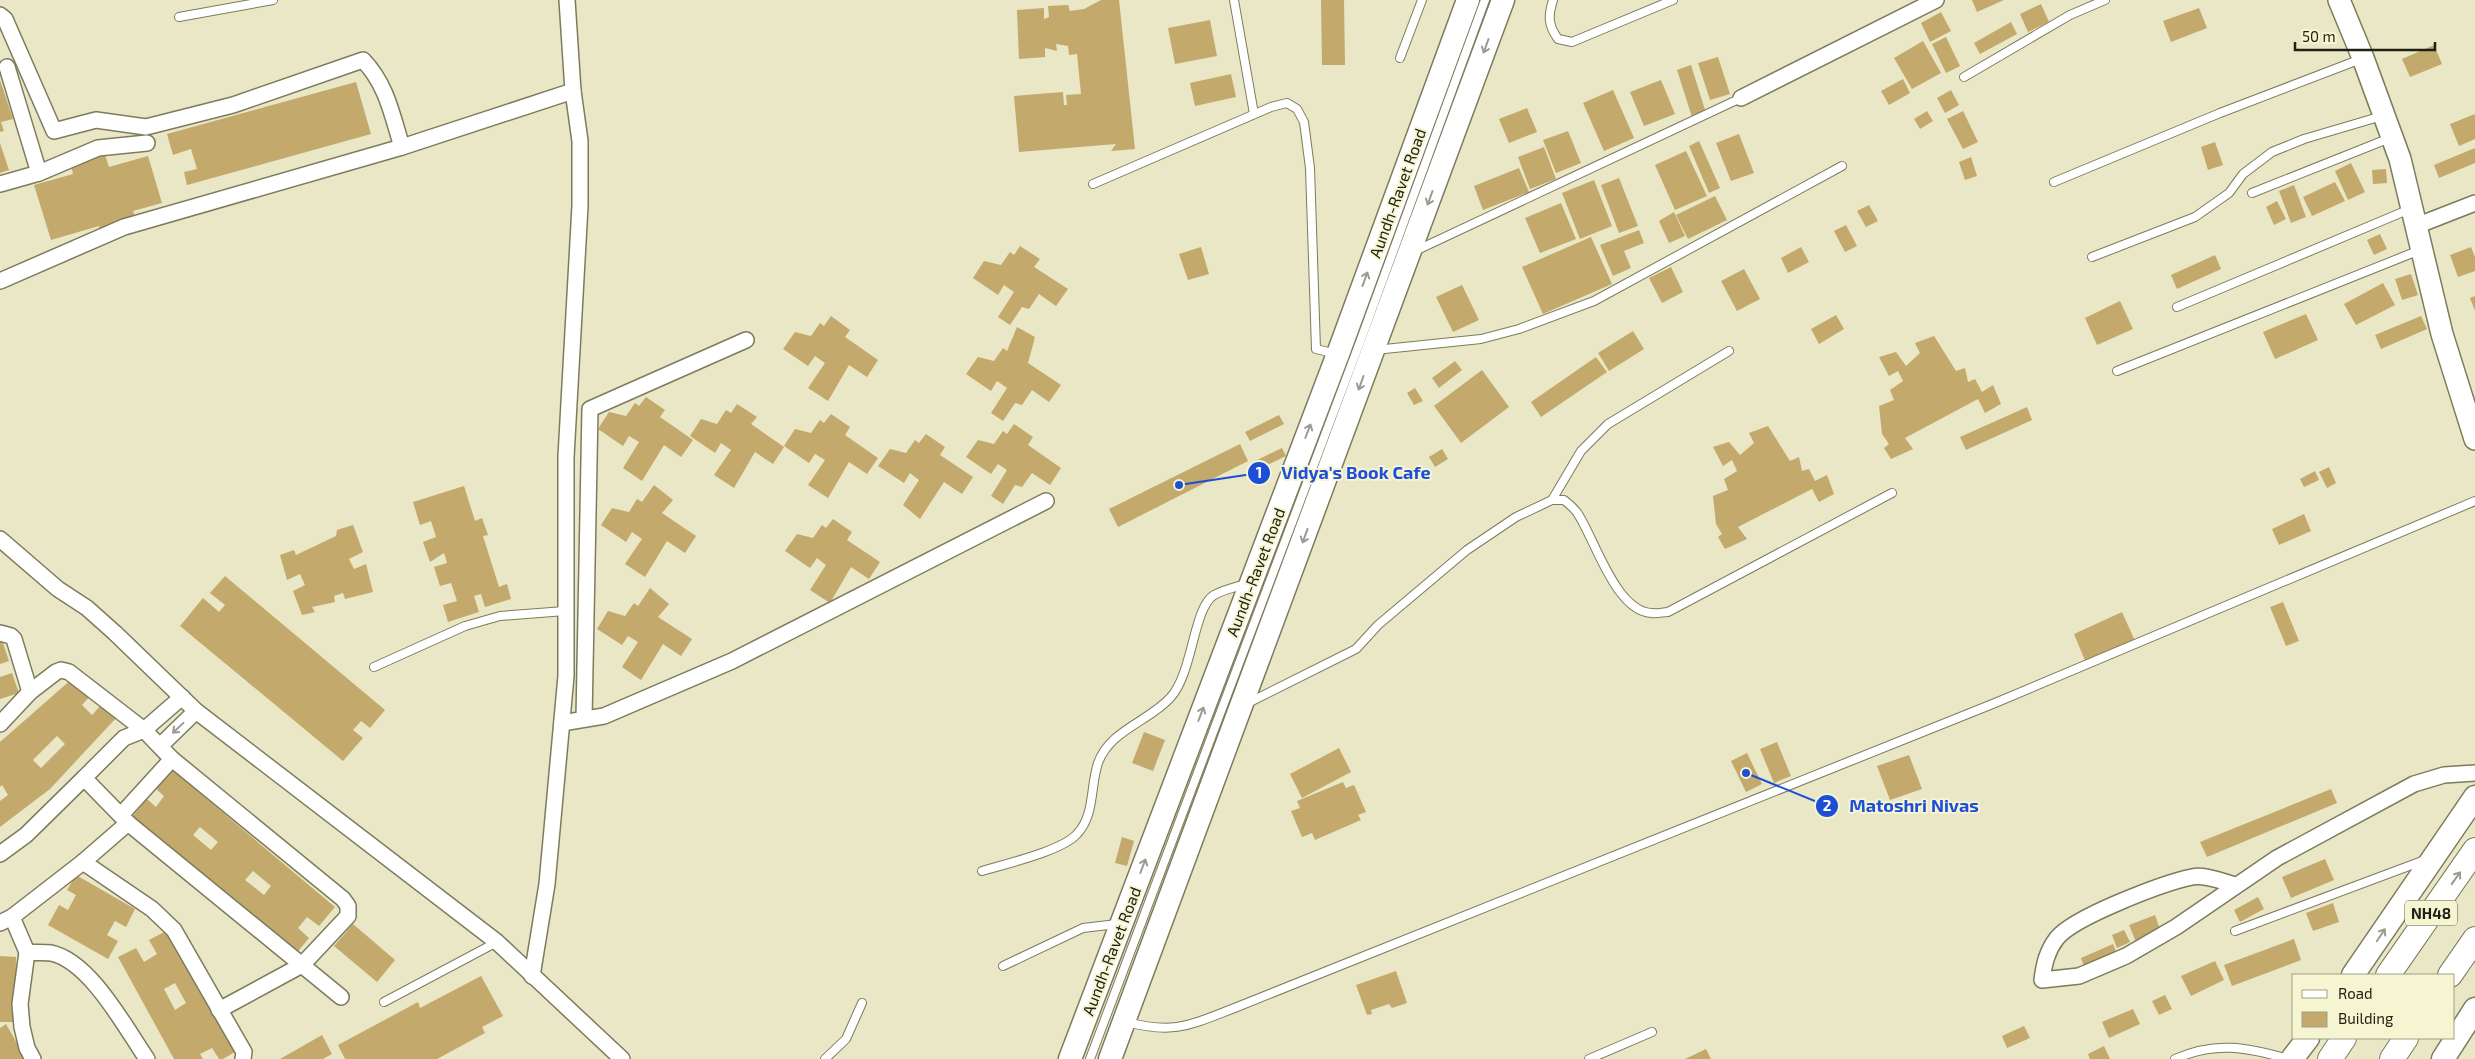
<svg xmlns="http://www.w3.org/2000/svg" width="2475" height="1059" font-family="'Exo 2',sans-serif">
	<rect width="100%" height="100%" fill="#e9e7c5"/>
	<g fill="#c4a96c" fill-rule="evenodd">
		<path d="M1101,0H1119L1135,149L1111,151L1116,144L1019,152L1014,96L1063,92L1064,105H1067L1066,95L1081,94L1077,54L1069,55L1068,46L1056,44L1057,51L1045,48V57L1019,59L1017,10L1044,8V19L1049,17L1048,6L1068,5L1070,11L1084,9Z"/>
		<path d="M1321,0H1344L1345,65H1322Z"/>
		<path d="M1972,0H2004L1977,12Z"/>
		<path d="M2041,4L2049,22L2028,32L2020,14Z"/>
		<path d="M2199,8L2207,28L2171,42L2163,21Z"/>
		<path d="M1941,12L1951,31L1930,42L1921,23Z"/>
		<path d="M1210,20L1217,56L1175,64L1168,28Z"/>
		<path d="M2011,22L2017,34L1980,54L1974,43Z"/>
		<path d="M1946,37L1960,66L1946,73L1932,44Z"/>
		<path d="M1923,41L1941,73L1912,89L1894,58Z"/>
		<path d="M2434,45L2442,64L2410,77L2402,59Z"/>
		<path d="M1718,57L1730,94L1710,100L1698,63Z"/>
		<path d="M1691,65L1706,113L1692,117L1677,70Z"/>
		<path d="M1231,74L1236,97L1195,106L1190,83Z"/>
		<path d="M1903,79L1910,93L1889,105L1881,91Z"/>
		<path d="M0,80L13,119L1,122L4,131L0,132Z"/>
		<path d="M1661,80L1675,114L1644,126L1630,92Z"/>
		<path d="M356,82L371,134L187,185L184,172L197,169L191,149L173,155L167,134Z"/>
		<path d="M1613,90L1634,138L1604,151L1583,103Z"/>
		<path d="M1951,90L1959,105L1945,113L1937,98Z"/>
		<path d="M1527,108L1537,132L1509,143L1499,119Z"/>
		<path d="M1927,111L1933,121L1920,129L1914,119Z"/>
		<path d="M1963,111L1978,142L1963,149L1947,119Z"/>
		<path d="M2475,114V139L2459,146L2450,124Z"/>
		<path d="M1568,131L1581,163L1556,173L1543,140Z"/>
		<path d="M1739,134L1754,173L1731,181L1716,143Z"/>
		<path d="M1699,141L1720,188L1709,193L1689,146Z"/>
		<path d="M2215,142L2223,165L2208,170L2201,147Z"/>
		<path d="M0,143L9,170L0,173Z"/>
		<path d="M1544,147L1556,179L1530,189L1518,157Z"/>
		<path d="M2475,148V163L2439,178L2434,165Z"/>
		<path d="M1686,151L1707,196L1675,210L1655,165Z"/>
		<path d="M105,155L109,167L148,156L162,203L133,211L137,222L101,233L99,226L51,240L34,185L73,174L71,165Z"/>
		<path d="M1971,157L1977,176L1965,180L1959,162Z"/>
		<path d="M2351,163L2365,192L2348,200L2335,171Z"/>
		<path d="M1519,168L1529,192L1483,210L1474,186Z"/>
		<path d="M2386,169L2387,183L2373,184L2372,170Z"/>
		<path d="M1619,178L1638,226L1619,233L1601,185Z"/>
		<path d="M1594,180L1612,226L1580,239L1562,193Z"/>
		<path d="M2335,182L2345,201L2312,216L2303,197Z"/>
		<path d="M2294,185L2306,217L2291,223L2279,191Z"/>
		<path d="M1715,196L1727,220L1688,239L1676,215Z"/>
		<path d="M2277,201L2286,219L2274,225L2266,207Z"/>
		<path d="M1561,203L1576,239L1540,253L1525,218Z"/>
		<path d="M1869,205L1878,221L1866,227L1857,211Z"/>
		<path d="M1674,212L1685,236L1669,243L1659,221Z"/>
		<path d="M1846,225L1857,246L1845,252L1834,231Z"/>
		<path d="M1639,230L1644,243L1624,251L1631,268L1613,276L1600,245Z"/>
		<path d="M2380,234L2387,249L2374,255L2367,240Z"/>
		<path d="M1591,237L1612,284L1543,314L1522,267Z"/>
		<path d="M1020,246L1040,259L1034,267L1068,289L1056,306L1039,294L1029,309L1022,307L1010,325L998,317L1014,292L1004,285L998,295L973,278L984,261L1001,265L1010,252L1014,255Z"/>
		<path d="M1201,247L1209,274L1188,280L1179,254Z"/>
		<path d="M1801,247L1809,262L1788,273L1781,258Z"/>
		<path d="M2471,247L2475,257V271L2458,277L2450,255Z"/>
		<path d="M2215,255L2221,269L2177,289L2171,275Z"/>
		<path d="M1671,267L1683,292L1662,303L1649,278Z"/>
		<path d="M1744,269L1760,299L1737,311L1721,281Z"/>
		<path d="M2411,274L2418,295L2402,300L2395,279Z"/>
		<path d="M2383,283L2395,305L2356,325L2344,304Z"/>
		<path d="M1462,285L1479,320L1453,332L1436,297Z"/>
		<path d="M2475,296V311L2470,298Z"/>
		<path d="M2120,301L2133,329L2097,345L2085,318Z"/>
		<path d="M2306,314L2318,340L2275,359L2263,332Z"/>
		<path d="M1836,315L1844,329L1819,344L1811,329Z"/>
		<path d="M831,316L850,330L845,337L878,360L867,377L849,365L828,401L808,388L825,363L815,356L808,366L783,349L795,332L811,336L820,323L824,326Z"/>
		<path d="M2421,316L2427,329L2381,349L2375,335Z"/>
		<path d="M1017,327L1035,337L1028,363L1061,385L1049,402L1032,390L1022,405L1015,403L1003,421L991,413L1007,388L997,381L991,391L966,374L978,357L994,361L1003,348L1007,351Z"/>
		<path d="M1633,331L1644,349L1609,371L1598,353Z"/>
		<path d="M1934,336L1956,371L1965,368L1968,382L1975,379L1982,392L1993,385L2001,404L1985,413L1978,399L1905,438L1913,449L1891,459L1884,448L1889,444L1882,434L1879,406L1894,400L1890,390L1903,381L1898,371L1889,376L1879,357L1896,352L1906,366L1920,353L1915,343Z"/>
		<path d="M1596,357L1607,372L1541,417L1531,402Z"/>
		<path d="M1455,361L1462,370L1439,388L1432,378Z"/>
		<path d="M1482,370L1509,407L1461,443L1434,406Z"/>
		<path d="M1415,388L1423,401L1414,405L1407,393Z"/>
		<path d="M646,397L665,410L660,417L693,440L681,457L664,445L642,481L623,468L639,442L629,436L623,446L598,429L609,412L626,416L635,403L639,406Z"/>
		<path d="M737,404L757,417L751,424L784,447L773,464L755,452L734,488L714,475L731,450L721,443L715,453L690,436L701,419L717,424L726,410L731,413Z"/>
		<path d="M2027,407L2032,420L1966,450L1960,437Z"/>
		<path d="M831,414L850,427L845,435L878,458L867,474L849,462L828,498L808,485L825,460L815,454L809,463L784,446L795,429L811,433L820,420L824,423Z"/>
		<path d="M1279,415L1284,424L1250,441L1245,432Z"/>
		<path d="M1014,424L1033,437L1028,445L1061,468L1050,485L1032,473L1022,487L1015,485L1003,504L991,496L1007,470L998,464L991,474L966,457L978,440L994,444L1003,431L1007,434Z"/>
		<path d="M1768,426L1790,461L1799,457L1802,471L1809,469L1815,481L1827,475L1834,494L1819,502L1812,489L1738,527L1747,539L1725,549L1718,537L1722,534L1716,524L1713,496L1728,490L1724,479L1737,471L1732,460L1723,466L1713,447L1729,442L1740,455L1754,443L1749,433Z"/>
		<path d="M926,434L945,447L940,455L973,477L962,494L944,482L920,519L903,505L919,480L910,473L904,483L878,466L890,449L906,453L915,440L919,443Z"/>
		<path d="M1240,444L1248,461L1118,527L1109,509Z"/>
		<path d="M1282,448L1286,456L1257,470L1253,462Z"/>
		<path d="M1442,449L1448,459L1435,467L1429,457Z"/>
		<path d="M2329,467L2336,483L2327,488L2319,472Z"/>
		<path d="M2315,471L2319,480L2304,487L2300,479Z"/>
		<path d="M654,485L673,500L662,513L696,536L685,553L667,541L645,577L625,564L642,539L632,532L626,542L601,525L612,508L629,512L637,499L642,502Z"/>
		<path d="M464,486L475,521L482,518L488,535L483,536L499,587L507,584L511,599L485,607L481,594L474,596L479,612L448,622L443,605L457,601L451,583L440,586L434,567L447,563L444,553L430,562L423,542L436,537L431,521L420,525L413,502Z"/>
		<path d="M2304,514L2311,531L2279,545L2272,529Z"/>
		<path d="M833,519L852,532L847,540L880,562L869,579L851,567L830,603L810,590L826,565L817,558L810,568L785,551L797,534L813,538L822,525L826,528Z"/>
		<path d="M353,525L363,552L349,559L354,569L366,564L373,592L345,599L343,593L334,596L335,602L312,607L315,612L302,615L293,591L305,585L300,574L287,580L280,555L294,550L296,555L336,536L337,530Z"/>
		<path d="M225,576L385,710L370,728L361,721L353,730L363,738L343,761L180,626L203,598L219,612L225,605L210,593Z"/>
		<path d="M650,588L669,604L658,617L692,639L681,656L663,644L641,680L622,667L638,642L628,636L622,645L597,629L608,611L625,616L634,603L638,606Z"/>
		<path d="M2283,602L2299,641L2286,646L2270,607Z"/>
		<path d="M2122,612L2135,641L2086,663L2074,634Z"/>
		<path d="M2,640L9,661L0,664V641Z"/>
		<path d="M12,673L19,693L0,699V677Z"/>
		<path d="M73,678L91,695L82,705L92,715L102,704L117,717L50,789L0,827V801L8,795L2,785L0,787V742ZM57,736L65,744L41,768L33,760Z"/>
		<path d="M1144,732L1165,740L1153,771L1132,763Z"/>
		<path d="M1777,742L1791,776L1774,783L1760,749Z"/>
		<path d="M1339,748L1351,772L1302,798L1290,774Z"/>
		<path d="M1747,753L1762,784L1746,792L1731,761Z"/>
		<path d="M1909,755L1922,789L1890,800L1877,766Z"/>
		<path d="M172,770L335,907L319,926L307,917L298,928L309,938L295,955L132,817L147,799L156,807L164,796L156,789ZM200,827L218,842L211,850L193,835ZM253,871L271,886L264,895L245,880Z"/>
		<path d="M1343,782L1346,788L1354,785L1366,812L1358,815L1361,820L1315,840L1312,833L1302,837L1291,811L1300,808L1297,801Z"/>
		<path d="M2331,789L2337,803L2207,857L2200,842Z"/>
		<path d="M1122,837L1134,841L1127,866L1115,863Z"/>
		<path d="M2325,859L2334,880L2291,898L2282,877Z"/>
		<path d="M76,875L135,909L126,927L115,921L107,935L118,941L108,959L48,925L59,905L68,910L76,895L67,890Z"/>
		<path d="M2258,897L2264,909L2240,922L2234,910Z"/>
		<path d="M2333,903L2339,922L2313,931L2306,913Z"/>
		<path d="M2155,915L2161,932L2136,942L2129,925Z"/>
		<path d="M353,924L395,960L377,982L334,946Z"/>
		<path d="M168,930L235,1052L223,1059H219L212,1048L200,1054L203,1059H174L118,957L136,948L144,962L157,954L149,940ZM175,983L186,1003L175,1010L164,989Z"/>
		<path d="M2124,930L2130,942L2117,948L2112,935Z"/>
		<path d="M2294,939L2301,960L2232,986L2224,965Z"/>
		<path d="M2113,944L2117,954L2085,969L2081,958Z"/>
		<path d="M0,956L16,957L15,1022H0Z"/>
		<path d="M2215,961L2224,980L2191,996L2181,976Z"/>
		<path d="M1396,971L1407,1003L1392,1008L1389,1004L1371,1010L1372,1014L1367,1015L1356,985Z"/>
		<path d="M481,976L503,1016L482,1027L485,1033L437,1059H345L338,1045L418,1002L420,1008Z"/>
		<path d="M2165,995L2172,1009L2159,1015L2152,1001Z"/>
		<path d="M2133,1009L2140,1024L2109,1038L2102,1022Z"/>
		<path d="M6,1024L26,1059H0V1028Z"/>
		<path d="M2024,1026L2030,1038L2007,1048L2002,1036Z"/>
		<path d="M322,1035L332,1054L323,1059H280Z"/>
		<path d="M2104,1046L2110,1059H2090L2088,1054Z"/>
		<path d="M1706,1049L1711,1059H1685Z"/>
	</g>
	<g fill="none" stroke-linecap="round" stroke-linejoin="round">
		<g stroke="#7d7b5c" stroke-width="10">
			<g id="service">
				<path d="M1234,0L1254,114"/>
				<path d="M1553,0C1548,16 1548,25 1558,39L1572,42L1673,0"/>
				<path d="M179,17L273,0"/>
				<path d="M1400,58L1422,0"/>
				<path d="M1964,77L2070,15L2105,0"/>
				<path d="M2054,182L2220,113L2361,59"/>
				<path d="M1093,184L1271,107L1287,103L1297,109L1304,122L1310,168L1316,349L1337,354"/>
				<path d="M2252,193L2390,138"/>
				<path d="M1415,251L1741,98"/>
				<path d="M2092,257L2195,217L2229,193L2243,174L2272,152L2304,139L2382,116"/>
				<path d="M2177,307L2410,209"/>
				<path d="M1375,350L1481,339L1519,329L1594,301L1842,166"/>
				<path d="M2117,371L2420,250"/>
				<path d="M1552,500H1564C1569,504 1575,509 1578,514C1595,540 1616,612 1652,613C1657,614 1663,612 1668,612L1892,493"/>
				<path d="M374,667L465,626L500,616L565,611"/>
				<path d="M1248,703L1356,649L1378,625L1467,550L1516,517L1552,500L1581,451L1608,424L1729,351"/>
				<path d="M982,871C1005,864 1062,851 1077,834C1095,815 1090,787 1098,763C1110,730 1148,722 1170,698C1193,674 1193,608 1214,595C1223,590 1235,587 1246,584"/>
				<path d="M2235,931L2425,860"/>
				<path d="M1003,966L1083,928L1117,924"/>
				<path d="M384,1002L497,942"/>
				<path d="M1126,1022C1174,1034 1188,1026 1232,1009L1995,703L2475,501"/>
				<path d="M825,1059L846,1039L862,1003"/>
				<path d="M1090,1059L1360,342L1485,0"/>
				<path d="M1589,1059L1652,1032"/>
				<path d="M2175,1059C2215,1041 2247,1047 2288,1059"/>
			</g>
		</g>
		<g stroke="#7d7b5c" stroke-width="18">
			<g id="minor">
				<path d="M0,15L5,19L54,131L96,120L146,127L233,105L363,60C387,85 392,115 402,147"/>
				<path d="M7,67L39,173"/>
				<path d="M1741,98L1936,0"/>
				<path d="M0,184L39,173L98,148L147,143"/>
				<path d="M2416,226L2475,203"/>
				<path d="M0,281L124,227L402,147L573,91"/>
				<path d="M0,539L58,589L87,608L115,633L196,711L497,942L622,1059"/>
				<path d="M0,633L11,636L14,639L30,692"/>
				<path d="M584,719L590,409L746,340"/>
				<path d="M562,723L604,716L732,661L1046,501"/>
				<path d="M0,724L30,692L56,672L61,670L69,672L144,730L172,759L343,899L348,906V916L302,965L219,1010"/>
				<path d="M160,746L196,711"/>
				<path d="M121,815L172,759"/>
				<path d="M128,823L341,997"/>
				<path d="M0,854L26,835L84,778"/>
				<path d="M83,862L152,909L174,930L244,1052L243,1059"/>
				<path d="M2236,885C2223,882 2205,874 2192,877C2163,883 2074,917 2057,938C2047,951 2044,964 2042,980L2079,976L2126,956L2176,927L2277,858L2414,784L2444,775L2475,773"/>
				<path d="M12,917L27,952L20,1004L22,1027L27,1048L33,1059"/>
				<path d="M0,923L12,917L83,862L128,823L84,778L124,738L144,730L182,697"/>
				<path d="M27,952C35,953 43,952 51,953C90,961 125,1027 147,1059"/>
				<path d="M532,976L547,884L566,676V457L580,206V141L573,91L567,0"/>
			</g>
		</g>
		<g stroke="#7d7b5c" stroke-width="24">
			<path id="secondary" d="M2339,0L2363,58L2400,159L2442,334L2475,439"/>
		</g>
		<g stroke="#7d7b5c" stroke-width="25">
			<g id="primary">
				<path d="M2353,975L2475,797"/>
				<path d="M1070,1059L1338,354L1468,0"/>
				<path d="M1110,1059L1503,0"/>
				<path d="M2292,1059L2308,1038"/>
				<path d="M2443,1059L2475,1009"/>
			</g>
		</g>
		<g stroke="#7d7b5c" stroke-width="26">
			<g id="trunk">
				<path d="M2388,975L2475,850"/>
				<path d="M2450,975L2475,939"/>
				<path d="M2330,1059L2344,1038"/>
				<path d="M2392,1059L2406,1038"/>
			</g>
		</g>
		<use href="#service" stroke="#fff" stroke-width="8"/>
		<use href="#minor" stroke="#fff" stroke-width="15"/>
		<use href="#secondary" stroke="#fff" stroke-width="21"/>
		<use href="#primary" stroke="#fff" stroke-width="22"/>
		<use href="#trunk" stroke="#fff" stroke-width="24"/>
	</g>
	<defs><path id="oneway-shaft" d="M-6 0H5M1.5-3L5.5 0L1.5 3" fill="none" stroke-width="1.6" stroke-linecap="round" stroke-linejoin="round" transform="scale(1.25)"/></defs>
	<g stroke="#9b9b95">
		<use href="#oneway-shaft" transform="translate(1486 46) rotate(110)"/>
		<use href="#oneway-shaft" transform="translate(1430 198) rotate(110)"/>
		<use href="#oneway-shaft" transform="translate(1365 279) rotate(-70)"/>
		<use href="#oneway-shaft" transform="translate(1361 383) rotate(110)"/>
		<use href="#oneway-shaft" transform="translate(1308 431) rotate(-69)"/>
		<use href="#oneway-shaft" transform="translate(1305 536) rotate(110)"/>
		<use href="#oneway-shaft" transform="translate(1201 714) rotate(-69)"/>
		<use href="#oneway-shaft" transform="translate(178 728) rotate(137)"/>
		<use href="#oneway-shaft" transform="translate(1143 866) rotate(-69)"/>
		<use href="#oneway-shaft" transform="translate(2456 878) rotate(-55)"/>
		<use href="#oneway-shaft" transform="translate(2381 935) rotate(-56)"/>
	</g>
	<g text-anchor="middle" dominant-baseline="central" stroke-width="4" stroke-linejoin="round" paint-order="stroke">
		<rect fill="#f6f5d2" stroke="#61604d" stroke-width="1" x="2405" y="900.5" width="52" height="25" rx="4"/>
		<g font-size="15" font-weight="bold" fill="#212014">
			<text x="2431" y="913">NH48</text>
		</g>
		<g font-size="16" fill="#212014" stroke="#f6f5d2">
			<text transform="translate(1397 193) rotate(-70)">Aundh-Ravet Road</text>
			<text transform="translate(1255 572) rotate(-69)">Aundh-Ravet Road</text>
			<text transform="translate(1111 951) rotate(-69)">Aundh-Ravet Road</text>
		</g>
	</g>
	<path fill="none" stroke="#1d4ed8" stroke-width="2" d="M1179 485L1259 473M1746 773L1827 806"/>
	<g fill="#1d4ed8" stroke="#f6f5d2" stroke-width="2">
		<circle cx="1179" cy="485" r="5"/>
		<circle cx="1746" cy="773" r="5"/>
		<circle cx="1259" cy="473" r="12"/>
		<circle cx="1827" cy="806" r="12"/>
	</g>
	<g font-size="15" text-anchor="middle" font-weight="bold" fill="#fff">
		<text x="1259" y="478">1</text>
		<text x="1827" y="811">2</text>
	</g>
	<g font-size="18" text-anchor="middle" font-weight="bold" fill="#1d4ed8" stroke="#f6f5d2" stroke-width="4" stroke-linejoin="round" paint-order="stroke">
		<text x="1356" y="479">Vidya's Book Cafe</text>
		<text x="1914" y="812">Matoshri Nivas</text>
	</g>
	<rect x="2292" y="974" width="162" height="65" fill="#f6f5d2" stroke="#a1a086"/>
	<rect x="2302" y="990" width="25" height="8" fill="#ffffff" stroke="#a1a086"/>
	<text x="2338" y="999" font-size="15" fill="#212014">Road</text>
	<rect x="2302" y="1012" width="25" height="15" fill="#c4a96c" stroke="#a1a086"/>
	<text x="2338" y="1024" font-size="15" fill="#212014">Building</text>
	<path d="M2295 42v8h140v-8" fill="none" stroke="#212014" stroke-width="2.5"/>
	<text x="2302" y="42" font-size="15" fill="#212014" stroke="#f6f5d2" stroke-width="4" paint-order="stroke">50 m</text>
</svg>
